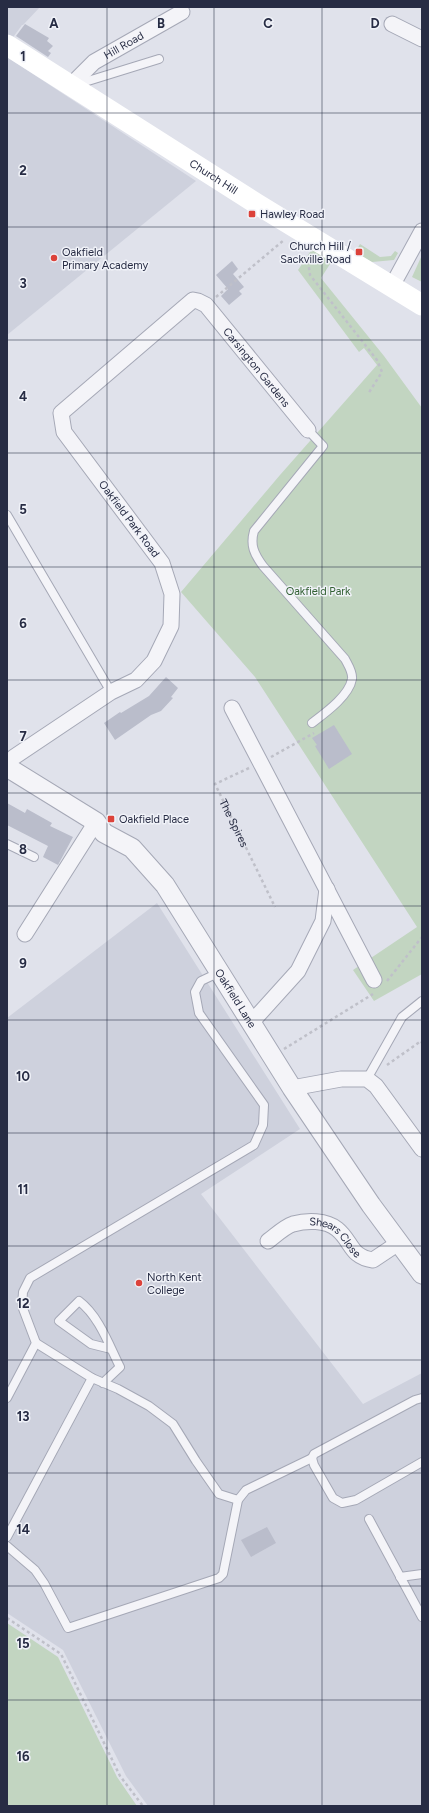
<svg xmlns="http://www.w3.org/2000/svg" width="429" height="1813" font-family="Figtree,sans-serif">
	<rect width="100%" height="100%" fill="#e0e2eb"/>
	<g fill="#ced1dd">
		<path d="M7,7H40L23,25H22L11,40L7,37Z"/>
		<path d="M7,57L196,181L7,335Z"/>
		<path d="M157,903L300,1129L201,1194L363,1404L422,1373V1806H148L126,1776L63,1650L7,1613V1018Z"/>
	</g>
	<g fill="#c2d5c1">
		<path d="M360,244L380,257L391,256L395,251L398,253L394,260L372,262L355,253Z"/>
		<path d="M312,249L332,261L321,278L384,356L422,408V974L374,1001L353,970L417,927L255,677L181,592L280,475L377,365L364,348L359,352L298,270Z"/>
		<path d="M422,255V282L412,277Z"/>
		<path d="M7,1623L58,1657L117,1777L137,1806H7Z"/>
	</g>
	<g fill="#babdcb">
		<path d="M25,24L49,38L47,41L53,46L48,51L51,53L48,57L16,36Z"/>
		<path d="M232,261L238,269L233,274L244,287L239,291L242,294L229,305L221,296L228,289L216,275Z"/>
		<path d="M166,677L178,688L171,697L173,698L161,711L151,715L115,740L104,723L120,712L121,713L149,696Z"/>
		<path d="M334,725L352,754L329,769L315,746L317,745L312,738Z"/>
		<path d="M7,803L25,813L27,809L52,823L50,826L73,837L58,865L43,857L48,846L7,825Z"/>
		<path d="M267,1527L276,1543L251,1557L241,1540Z"/>
	</g>
	<g fill="none" stroke-linecap="round" stroke-linejoin="round">
		<g stroke="#a5a8b6" stroke-width="10">
			<g id="service">
				<path d="M75,85L159,59"/>
				<path d="M308,430L323,446L254,531C250,545 254,554 263,566L345,659C348,665 353,672 352,679C349,696 325,713 312,723"/>
				<path d="M7,515L111,692"/>
				<path d="M7,844L34,857"/>
				<path d="M367,1079L402,1017L422,1001"/>
				<path d="M36,1343L92,1378L118,1389L149,1406L173,1424L196,1461L219,1494L238,1500"/>
				<path d="M103,1383L120,1367C109,1345 99,1316 79,1301L59,1321L91,1344L111,1349"/>
				<path d="M7,1398L36,1343L22,1306L23,1292L30,1278L254,1145L263,1125L264,1105L199,1013L195,992L201,981L220,972"/>
				<path d="M422,1398L415,1400L314,1454L312,1458L314,1465L333,1498L342,1503L356,1500L422,1462"/>
				<path d="M369,1519L422,1617"/>
				<path d="M7,1537L92,1378"/>
				<path d="M7,1546L35,1570L44,1583L68,1628L219,1578L223,1574L238,1500L246,1490L312,1458"/>
				<path d="M400,1577L422,1574"/>
			</g>
		</g>
		<g stroke="#a5a8b6" stroke-width="17">
			<g id="minor">
				<path d="M392,24L422,39"/>
				<path id="s2" d="M70,86L94,62L182,12"/>
				<path d="M392,286L422,231"/>
				<path d="M232,708L374,980"/>
				<path id="s3" d="M7,764L14,757L111,692L136,680L154,661L171,626L172,594L162,563L64,432L61,413L193,300L198,301L206,305L308,430"/>
				<path d="M25,934L96,822"/>
				<path d="M251,1023L298,971L323,921L327,889"/>
				<path d="M292,1088L341,1079H367L376,1086L422,1149"/>
				<path id="s4" d="M268,1241C275,1236 284,1227 293,1224C307,1220 326,1220 337,1229C352,1241 350,1257 373,1260L400,1242"/>
			</g>
		</g>
		<g stroke="#a5a8b6" stroke-width="21">
			<g id="tertiary">
				<path id="s5" d="M7,767L96,822L104,833L132,848L165,885L292,1088L371,1205L422,1274"/>
			</g>
		</g>
		<g stroke="#bfc0c9" stroke-width="2.5" stroke-dasharray="3 3" stroke-linecap="butt">
			<path d="M311,256L308,261L310,275L377,360L382,372L368,394"/>
			<path d="M216,297L284,240"/>
			<path d="M271,757L314,733"/>
			<path id="s1" d="M249,768L215,784L275,907"/>
			<path d="M387,981L422,937"/>
			<path d="M284,1049L373,994"/>
			<path d="M387,1065L421,1041L422,1043"/>
			<path d="M7,1618L61,1654L120,1776L143,1806"/>
		</g>
		<use href="#service" stroke="#f4f4f8" stroke-width="8"/>
		<use href="#minor" stroke="#f4f4f8" stroke-width="15"/>
		<use href="#tertiary" stroke="#f4f4f8" stroke-width="19"/>
		<path stroke="#fff" stroke-width="21" id="s6" d="M7,45L257,204L422,305"/>
	</g>
	<path fill="none" stroke="#272c44" stroke-width="1" stroke-opacity="0.55" d="M107,7V1806M214,7V1806M322,7V1806M7,113H422M7,227H422M7,340H422M7,453H422M7,567H422M7,680H422M7,793H422M7,906H422M7,1020H422M7,1133H422M7,1246H422M7,1360H422M7,1473H422M7,1586H422M7,1700H422"/>
	<g fill="#dc423a" stroke="#f0f2f8" stroke-width="1.5">
		<rect x="248" y="210" width="8" height="8" rx="2"/>
		<rect x="355" y="248" width="8" height="8" rx="2"/>
		<circle cx="54" cy="258" r="4"/>
		<rect x="107" y="815" width="8" height="8" rx="2"/>
		<circle cx="139" cy="1283" r="4"/>
	</g>
	<g text-anchor="middle" dominant-baseline="central" stroke-width="3" stroke-linejoin="round" paint-order="stroke">
		<g font-size="11" fill="#272c44" stroke="#f0f2f8">
			<text stroke="none"><textPath href="#s2" startOffset="68">Hill Road</textPath></text>
			<text stroke="none"><textPath href="#s6" startOffset="245">Church Hill</textPath></text>
			<text stroke="none"><textPath href="#s3" startOffset="735">Carsington Gardens</textPath></text>
			<text transform="translate(129 519) rotate(53)">Oakfield Park Road</text>
			<text stroke="none"><textPath href="#s1" startOffset="81">The Spires</textPath></text>
			<text stroke="none"><textPath href="#s5" startOffset="333">Oakfield Lane</textPath></text>
			<text stroke="none"><textPath href="#s4" startOffset="79">Shears Close</textPath></text>
		</g>
		<g font-size="11" fill="#272c44" stroke="#f0f2f8" text-anchor="start">
			<text x="260" y="214">Hawley Road</text>
			<text x="351" y="246" text-anchor="end">Church Hill /<tspan x="351" dy="13">Sackville Road</tspan></text>
			<text x="62" y="252">Oakfield<tspan x="62" dy="13">Primary Academy</tspan></text>
			<text x="119" y="819">Oakfield Place</text>
			<text x="147" y="1277">North Kent<tspan x="147" dy="13">College</tspan></text>
		</g>
		<g font-size="11" fill="#336134" stroke="#f0f2f8">
			<text x="318" y="591">Oakfield Park</text>
		</g>
	</g>
	<g font-size="13" text-anchor="middle" font-weight="bold" fill="#272c44" stroke="#f0f2f8" stroke-width="3" stroke-linejoin="round" paint-order="stroke">
		<text x="54" y="28">A</text>
		<text x="161" y="28">B</text>
		<text x="268" y="28">C</text>
		<text x="375" y="28">D</text>
		<text x="23" y="61">1</text>
		<text x="23" y="175">2</text>
		<text x="23" y="288">3</text>
		<text x="23" y="401">4</text>
		<text x="23" y="514">5</text>
		<text x="23" y="628">6</text>
		<text x="23" y="741">7</text>
		<text x="23" y="854">8</text>
		<text x="23" y="968">9</text>
		<text x="23" y="1081">10</text>
		<text x="23" y="1194">11</text>
		<text x="23" y="1308">12</text>
		<text x="23" y="1421">13</text>
		<text x="23" y="1534">14</text>
		<text x="23" y="1648">15</text>
		<text x="23" y="1761">16</text>
	</g>
	<rect width="429" height="1813" fill="none" stroke="#272c44" stroke-width="16"/>
</svg>
